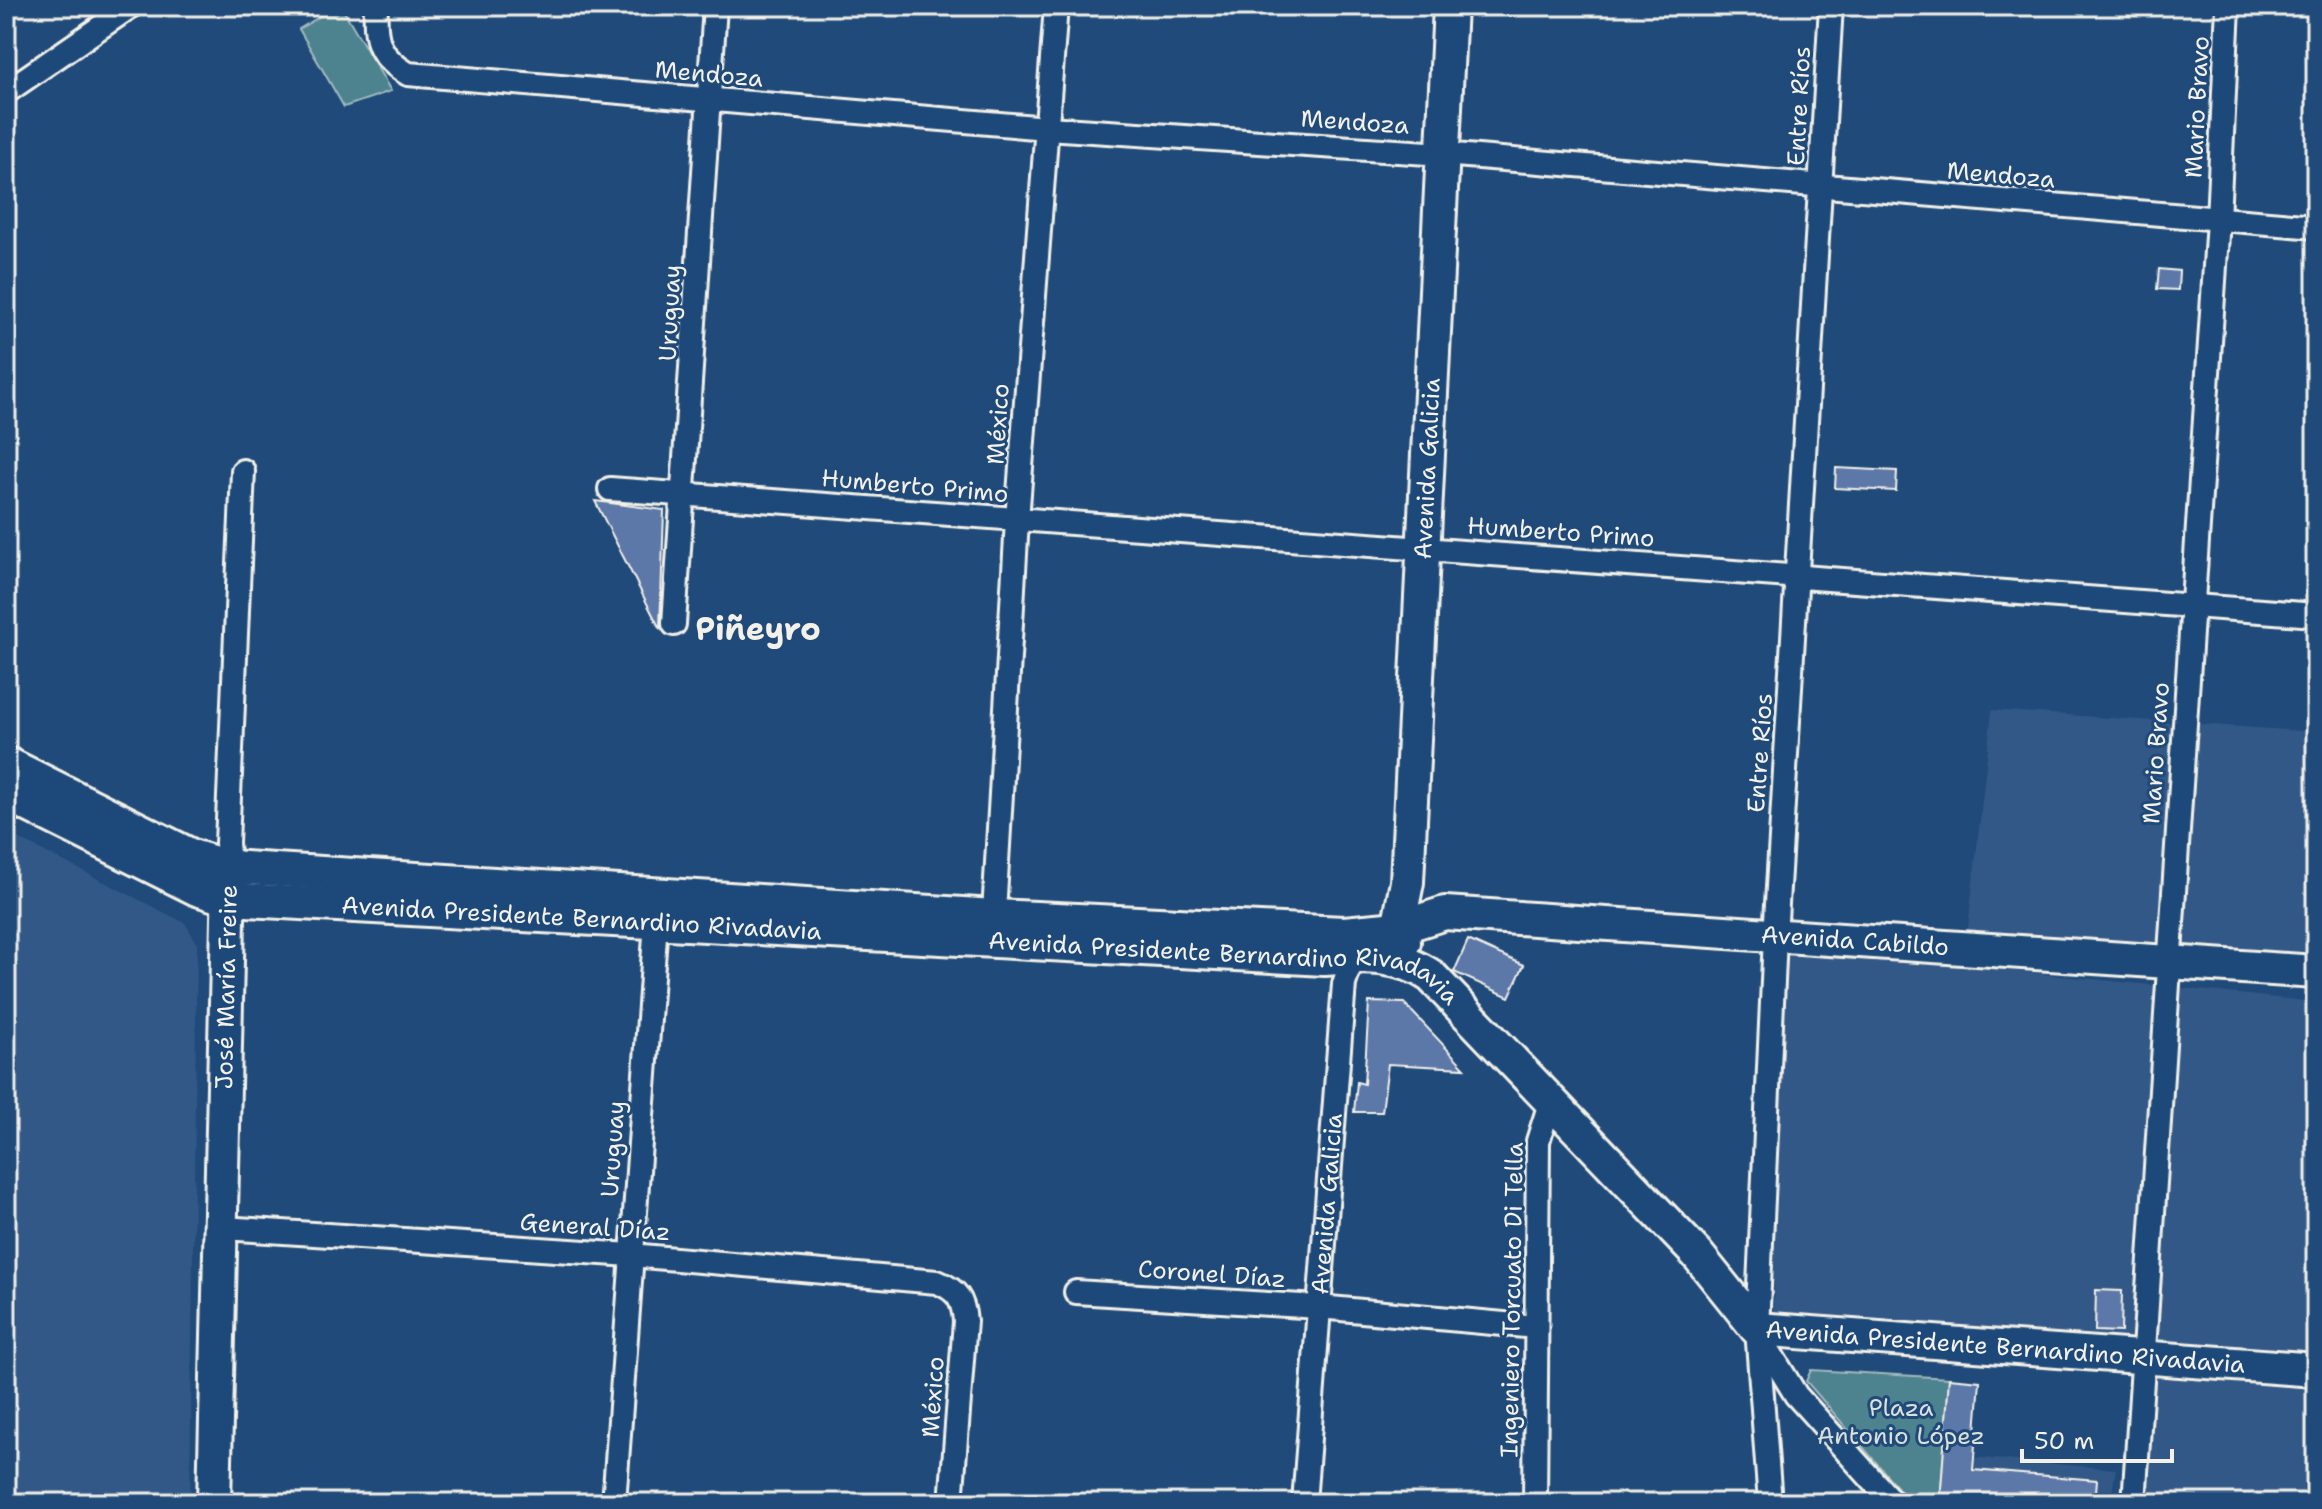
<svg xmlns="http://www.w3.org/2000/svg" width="2322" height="1509" font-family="'Shantell Sans',sans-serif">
	<rect width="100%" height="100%" fill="#1f4a7a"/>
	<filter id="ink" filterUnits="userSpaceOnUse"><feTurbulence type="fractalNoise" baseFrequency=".0125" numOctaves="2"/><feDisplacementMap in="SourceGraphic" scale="16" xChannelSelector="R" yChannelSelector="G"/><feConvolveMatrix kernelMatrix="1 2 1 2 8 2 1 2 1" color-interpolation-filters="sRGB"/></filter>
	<g filter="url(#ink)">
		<g fill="#315888">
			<path d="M1992,710L2316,732V962L1967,937Z"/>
			<path d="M6,832L185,923L197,943L190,1503H6Z"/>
			<path d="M1781,947L2316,1002V1503H2142L2154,1351L1773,1335Z"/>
			<path d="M1959,1456L2116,1469L2110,1503H1953Z"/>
		</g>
		<g fill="#4e828f" stroke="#a1babc" stroke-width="2">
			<path d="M337,6H341L391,91L344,107L299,29Z"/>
			<path d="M1811,1370L1949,1378L1940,1503H1911L1806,1381Z"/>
		</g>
		<g fill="#5c78a8" stroke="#f4f1e8" stroke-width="2">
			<path d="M2159,269L2179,271L2178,290L2157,289Z"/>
			<path d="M1836,468L1897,471L1896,491L1835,488Z"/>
			<path d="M595,501L664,510L660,629Z"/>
			<path d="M1468,940L1524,965L1509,997L1454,972Z"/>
			<path d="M1369,1002L1404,1003L1465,1068L1388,1064L1382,1112H1354L1357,1082L1364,1084Z"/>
			<path d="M2096,1290L2122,1291L2121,1332L2095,1331Z"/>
			<path d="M1949,1378L1980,1381L1973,1470L2097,1480L2095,1503H1940Z"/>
		</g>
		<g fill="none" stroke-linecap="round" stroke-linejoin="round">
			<g stroke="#f4f1e8" stroke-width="28">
				<g id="street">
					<path d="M376,6C374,40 378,56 408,74L1047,128L1443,154L2316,227"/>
					<path d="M6,92L131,6"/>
					<path d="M610,489L2316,615"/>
					<path d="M674,624L715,6"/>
					<path d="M229,867L227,843L243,471"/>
					<path d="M993,931L1017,520L1056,6"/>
					<path d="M223,1228L631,1255L937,1282C957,1290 963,1299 965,1321L951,1503"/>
					<path d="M1076,1292L1319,1307L1536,1327"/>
					<path d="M1761,1338L1796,1395L1893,1503"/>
					<path d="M614,1503L657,908"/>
					<path id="s1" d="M1304,1503L1344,984L1349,969L1365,953"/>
					<path d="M1535,1503L1538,1141L1551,1100"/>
					<path d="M1770,1503L1757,1329L1775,937L1831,6"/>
					<path d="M2134,1503L2218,220L2228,6"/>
				</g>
			</g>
			<g stroke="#f4f1e8" stroke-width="38">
				<g id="secondary">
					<path id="s2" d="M6,763L192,856L229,867L994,916L1344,933L1398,928L1445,913L2316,972"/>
					<path id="s3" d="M6,794L197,889L228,899L1325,959C1363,956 1399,954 1431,976L1697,1254L1757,1329L2316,1370"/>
					<path id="s4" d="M1404,942L1398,928L1407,882L1450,6"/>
					<path id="s5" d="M214,1503L229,878"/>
				</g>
			</g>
			<use href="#street" stroke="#1f4a7a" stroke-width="22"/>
			<use href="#secondary" stroke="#1f4a7a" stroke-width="32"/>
		</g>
	</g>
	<g text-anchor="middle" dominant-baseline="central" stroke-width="6" stroke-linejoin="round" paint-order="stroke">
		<g font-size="24" fill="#f4f1e8" stroke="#1f4a7a">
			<text transform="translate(709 74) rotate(5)">Mendoza</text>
			<text transform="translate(1799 106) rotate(-87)">Entre Ríos</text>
			<text transform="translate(2197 107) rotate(-87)">Mario Bravo</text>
			<text transform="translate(1355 122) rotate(4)">Mendoza</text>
			<text transform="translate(2001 175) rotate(5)">Mendoza</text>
			<text transform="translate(670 313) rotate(-87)">Uruguay</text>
			<text transform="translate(998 424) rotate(-86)">México</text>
			<text stroke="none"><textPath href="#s4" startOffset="476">Avenida Galicia</textPath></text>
			<text transform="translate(915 486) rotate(5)">Humberto Primo</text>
			<text transform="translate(1561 532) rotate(4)">Humberto Primo</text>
			<text transform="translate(1760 753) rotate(-86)">Entre Ríos</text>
			<text transform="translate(2156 753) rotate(-86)">Mario Bravo</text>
			<text stroke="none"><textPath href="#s3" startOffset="600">Avenida Presidente Bernardino Rivadavia</textPath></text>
			<text stroke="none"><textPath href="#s2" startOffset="1878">Avenida Cabildo</textPath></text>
			<text stroke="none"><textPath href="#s3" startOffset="1248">Avenida Presidente Bernardino Rivadavia</textPath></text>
			<text stroke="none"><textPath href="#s5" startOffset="516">José María Freire</textPath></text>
			<text transform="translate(613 1149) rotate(-86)">Uruguay</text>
			<text stroke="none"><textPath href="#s1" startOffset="300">Avenida Galicia</textPath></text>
			<text transform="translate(595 1227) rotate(4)">General Díaz</text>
			<text transform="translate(1212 1274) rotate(4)">Coronel Díaz</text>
			<text transform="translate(1512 1300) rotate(-89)">Ingeniero Torcuato Di Tella</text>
			<text stroke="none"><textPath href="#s3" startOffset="2184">Avenida Presidente Bernardino Rivadavia</textPath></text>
			<text transform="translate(933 1397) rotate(-86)">México</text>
		</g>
		<g font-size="24" fill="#dbe0db" stroke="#1f4a7a">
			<text x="1901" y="1408">Plaza<tspan x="1901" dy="28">Antonio López</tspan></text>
		</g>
		<g font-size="32" font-weight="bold" fill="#f4f1e8" stroke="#1f4a7a">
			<text x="758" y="628">Piñeyro</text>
		</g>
	</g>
	<rect width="2322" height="1509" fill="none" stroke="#1f4a7a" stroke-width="32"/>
	<rect x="16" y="16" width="2290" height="1477" fill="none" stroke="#f4f1e8" stroke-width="3" filter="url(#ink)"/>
	<path d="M2022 1449v12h150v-12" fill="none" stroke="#f4f1e8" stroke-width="4"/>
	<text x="2034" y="1449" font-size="24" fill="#f4f1e8" stroke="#1f4a7a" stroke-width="6" paint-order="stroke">50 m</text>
</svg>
